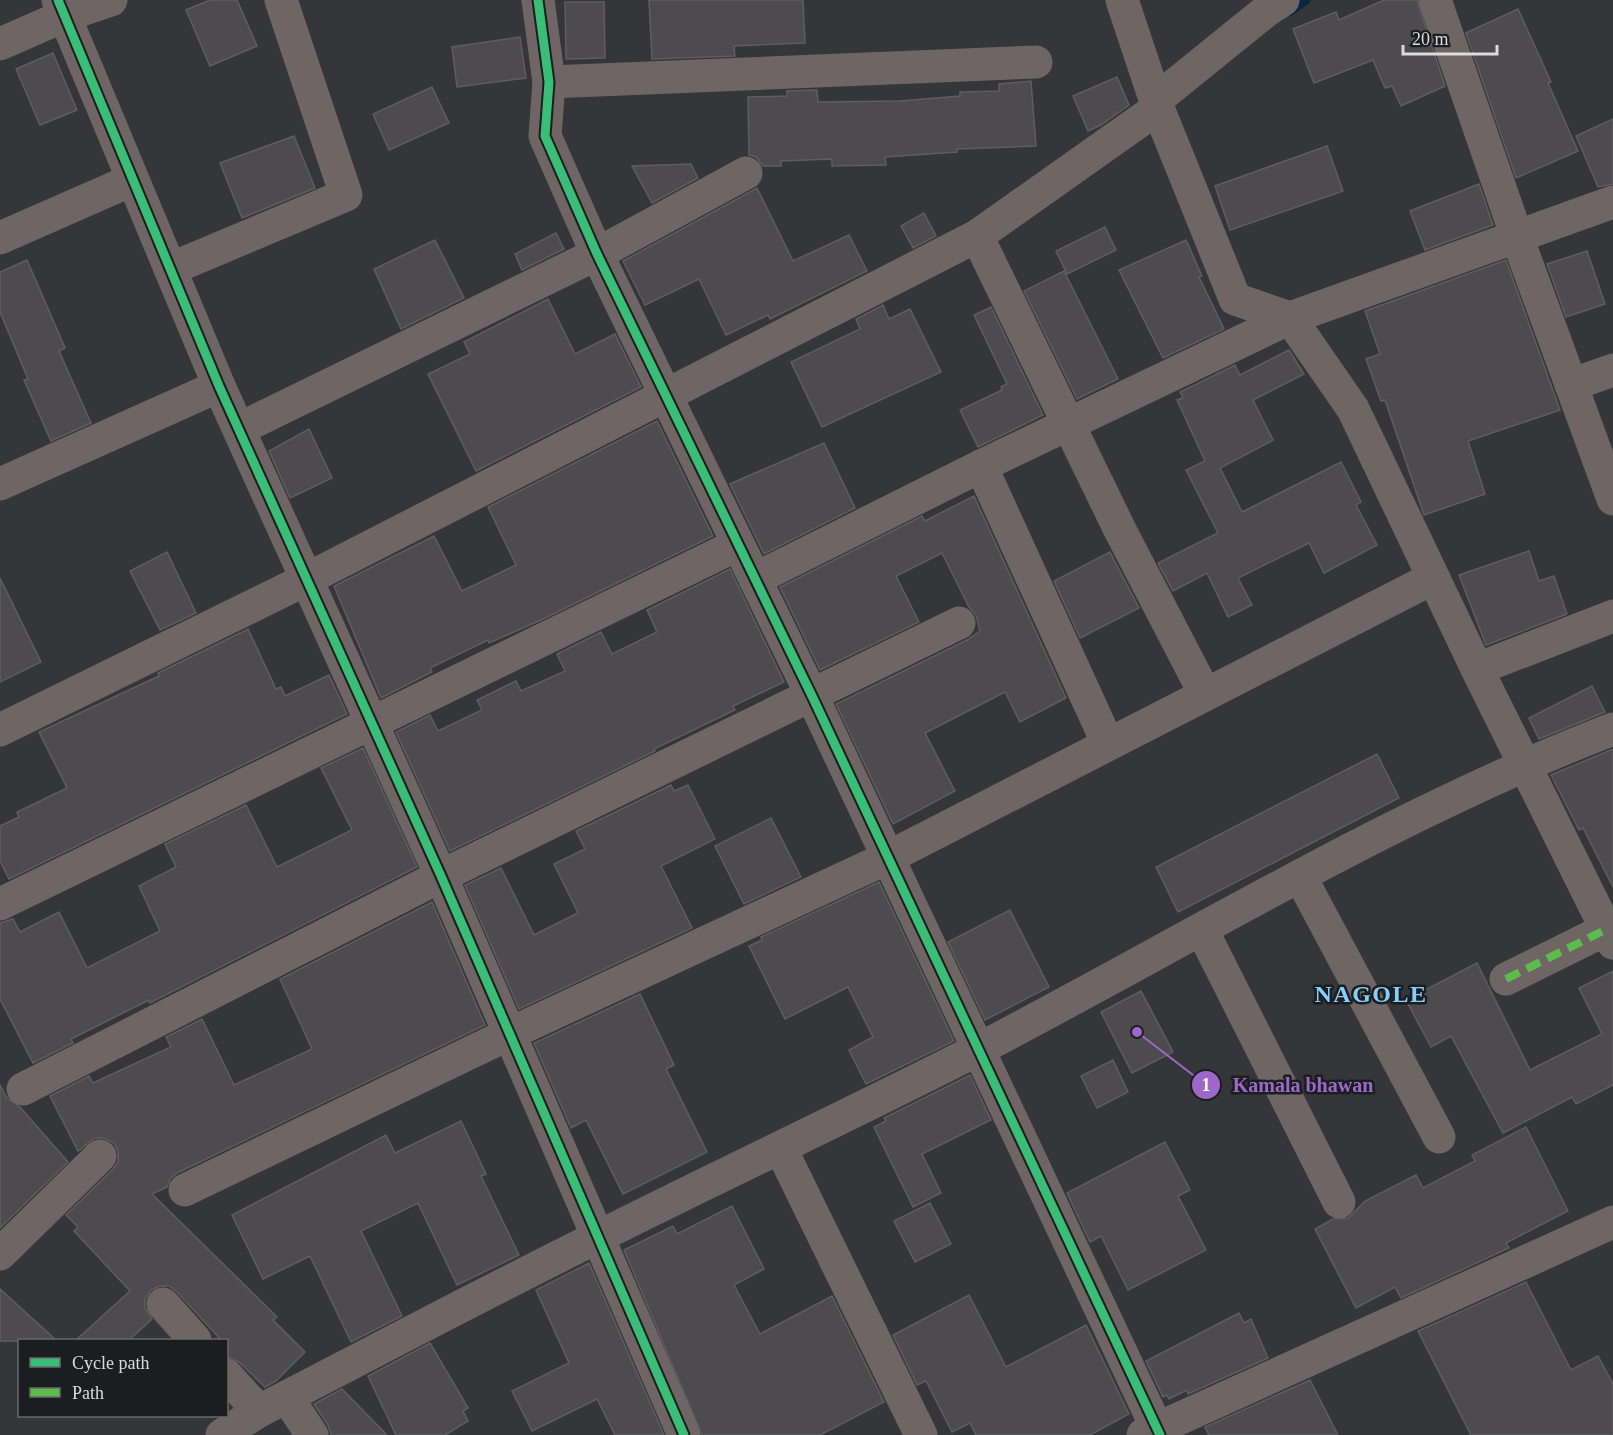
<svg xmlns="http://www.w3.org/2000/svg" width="1613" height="1435" font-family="'Times New Roman',serif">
	<rect width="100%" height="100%" fill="#353639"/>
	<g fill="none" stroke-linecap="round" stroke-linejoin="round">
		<path stroke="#07293c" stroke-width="9" d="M1289,12L1306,0"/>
	</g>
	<g fill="#4d4b4d" stroke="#5e5d5f" stroke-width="1.5">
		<path d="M210,0H237L257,46L210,66L186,10Z"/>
		<path d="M649,0H803L805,43L734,46L735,56L652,59Z"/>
		<path d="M1384,0H1417L1445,86L1401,106L1392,86L1385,88L1373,60L1314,83L1293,29L1336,12L1339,20Z"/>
		<path d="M565,2H604L605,58L566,59Z"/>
		<path d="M1518,9L1551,82L1548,83L1578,151L1516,178L1466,33Z"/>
		<path d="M520,37L526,78L457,87L452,47Z"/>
		<path d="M53,53L77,110L40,125L16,69Z"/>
		<path d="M1117,77L1129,105L1101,125L1088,131L1073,96Z"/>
		<path d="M1031,81L1036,146L957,149V152L885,157L886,165L832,166V159L781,161V166H763L756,157L749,155L748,97L787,96V91L817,90L818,102L900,101L960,96V92L999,91V84Z"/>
		<path d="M432,87L449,123L389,150L373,114Z"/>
		<path d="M1613,119V184L1598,187L1576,136Z"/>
		<path d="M294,136L315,188L242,218L220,163Z"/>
		<path d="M1327,146L1343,191L1230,230L1215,186Z"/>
		<path d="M691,164L698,178L652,203L632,166Z"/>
		<path d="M1479,184L1493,225L1425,250L1410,211Z"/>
		<path d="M757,188L793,261L849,235L867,271L770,319L768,315L726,335L699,279L645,305L623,261Z"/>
		<path d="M924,213L936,236L913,248L901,226Z"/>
		<path d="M1105,227L1116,250L1067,274L1056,251Z"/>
		<path d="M556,233L564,249L522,270L515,254Z"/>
		<path d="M435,240L464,298L401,329L374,269Z"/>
		<path d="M1186,240L1202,276L1199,277L1224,329L1163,358L1119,270Z"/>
		<path d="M1587,251L1605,304L1566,317L1547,264Z"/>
		<path d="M27,260L65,348L59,351L91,423L51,441L24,380L28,379L0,312V272Z"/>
		<path d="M1506,260L1560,410L1468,441L1485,494L1424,515L1385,400L1381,401L1366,359L1380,354L1365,311Z"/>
		<path d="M1064,271L1118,379L1077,399L1024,291Z"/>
		<path d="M548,299L575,354L615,334L641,387L476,471L428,374L470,354L464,342Z"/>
		<path d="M883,305L889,319L910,309L941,372L822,427L791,362L860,329L856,319Z"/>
		<path d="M991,307L1043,415L978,447L960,410L1002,390L1001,387L1007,384L974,315Z"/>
		<path d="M1289,350L1304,374L1253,400L1273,440L1220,468L1242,512L1341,462L1361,502L1356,505L1377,545L1324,573L1309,543L1238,578L1252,605L1228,617L1207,573L1173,591L1158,563L1218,533L1186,470L1205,461L1177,400L1183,398L1180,392L1235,365L1240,375Z"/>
		<path d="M657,421L713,536L541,620L489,643L488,640L430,668L432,672L381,698L334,586L434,536L462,591L516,565L488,507Z"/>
		<path d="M309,429L332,478L290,498L269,451Z"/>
		<path d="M824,443L855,508L764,554L730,484Z"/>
		<path d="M974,496L1066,698L1020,722L1005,692L925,733L955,791L893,824L836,704L967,640L980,631L976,615L969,607L942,553L896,576L919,622L820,670L780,587L922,516L925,521Z"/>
		<path d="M1529,551L1539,581L1554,576L1567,614L1486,645L1459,575Z"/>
		<path d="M167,552L196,613L160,630L130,571Z"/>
		<path d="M1110,552L1139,608L1080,638L1054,581Z"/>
		<path d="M730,569L784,682L733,706L735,710L654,749L655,751L450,851L396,732L430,715L438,731L482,710L477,700L516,681L521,691L565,671L557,654L601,632L612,654L657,632L647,610Z"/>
		<path d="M0,578L41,662L0,682Z"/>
		<path d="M248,629L276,689L281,687L285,696L329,675L347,714L9,879L0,861V826L19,817L17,812L67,788L39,732L159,676L158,673Z"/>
		<path d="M1592,686L1605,712L1539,739L1529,718Z"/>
		<path d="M363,748L417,867L150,1003L149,1000L71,1039L73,1043L33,1063L0,999V923L13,919L20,932L59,912L87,968L160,931L139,886L176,867L165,844L246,805L277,867L352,830L321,768Z"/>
		<path d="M1613,749V887L1583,828L1579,830L1551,775Z"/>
		<path d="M1377,754L1399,798L1178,912L1156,867Z"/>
		<path d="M671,785L674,791L688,785L715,839L661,866L692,928L519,1009L465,885L501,868L534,935L578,913L554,864L585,849L576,831Z"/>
		<path d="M771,818L801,877L744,904L715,846Z"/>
		<path d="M879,882L954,1041L866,1084L849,1050L873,1037L848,987L785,1019L749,946L762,940L761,937Z"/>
		<path d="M432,902L485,1025L177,1173L170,1179L167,1187L152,1194L277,1317L273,1320L305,1352L276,1381L265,1387L239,1362L226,1357V1341H222L177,1292L169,1286H160L151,1290L145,1299V1308L152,1319L128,1341H75L130,1291L74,1231L78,1227L66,1215L113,1169L118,1162V1152L114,1143L104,1138H95L78,1151L50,1096L89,1076L93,1083L171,1047L166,1037L202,1019L234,1085L312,1049L280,979Z"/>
		<path d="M1010,910L1049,987L985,1020L948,942Z"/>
		<path d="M1477,963L1530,1070L1602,1034L1579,988L1613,971V1085L1576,1104L1572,1097L1503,1133L1451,1036L1431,1047L1406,1000Z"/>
		<path d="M1141,991L1173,1052L1132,1073L1101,1012Z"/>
		<path d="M640,994L674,1065L666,1069L707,1152L623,1194L586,1120L571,1128L534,1043Z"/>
		<path d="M1113,1060L1128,1092L1097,1108L1081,1076Z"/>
		<path d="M970,1075L991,1120L922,1154L941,1193L913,1207L874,1127L886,1121L884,1118Z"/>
		<path d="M0,1085L7,1098L20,1107L68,1162L0,1228Z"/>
		<path d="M461,1121L486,1174L481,1176L519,1255L457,1285L418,1203L361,1231L402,1316L351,1342L310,1256L263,1279L232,1215L386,1135L395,1153Z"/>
		<path d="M1526,1127L1568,1211L1506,1243L1509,1248L1401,1298L1395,1287L1356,1308L1315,1229L1333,1219L1348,1218L1365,1201L1416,1175L1423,1188L1475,1161L1472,1155Z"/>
		<path d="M1165,1142L1190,1190L1178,1196L1206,1250L1128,1290L1101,1236L1090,1242L1067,1193Z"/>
		<path d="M930,1203L951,1244L915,1262L894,1221Z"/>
		<path d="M732,1206L764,1269L734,1285L760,1334L832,1296L884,1402L820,1435H702L624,1250L673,1226L677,1234Z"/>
		<path d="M589,1263L664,1435H615L597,1399L532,1431L512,1391L569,1363L536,1290Z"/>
		<path d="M1526,1282L1571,1370L1598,1356L1613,1384V1435H1471L1418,1331Z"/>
		<path d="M0,1289L57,1341H0Z"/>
		<path d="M969,1295L1006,1367L1086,1325L1129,1414L1090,1435H976L970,1423L952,1432L926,1381L917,1385L893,1335Z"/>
		<path d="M1239,1313L1244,1323L1251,1319L1268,1358L1188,1394L1187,1390L1169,1399L1167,1395L1163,1397L1146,1361Z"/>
		<path d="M430,1343L468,1408L463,1411L468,1421L445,1435H396L368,1376Z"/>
		<path d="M1310,1380L1338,1435H1209L1205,1427Z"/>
		<path d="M342,1389L387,1435H331L328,1425L314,1404Z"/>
	</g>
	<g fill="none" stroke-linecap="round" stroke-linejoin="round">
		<g stroke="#706565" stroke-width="33">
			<path d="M58,0L219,386L441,876L684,1435"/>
			<path d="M538,0L549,82L545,136L597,254L812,696L1160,1435"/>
			<path d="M1122,0L1158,108L1235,299L1290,318L1353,409L1477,669L1613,943"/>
			<path d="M1435,0L1517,237L1613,499"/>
			<path d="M0,44L64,16L111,0"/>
			<path d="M549,82L1036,62"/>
			<path d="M1156,100L1266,11L1283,0"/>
			<path d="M977,236L1120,530L1205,694"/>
			<path d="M0,238L132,180"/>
			<path d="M170,269L346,195L281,0"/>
			<path d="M1571,385L1613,370"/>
			<path d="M239,429L597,254L746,173"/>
			<path d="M981,466L1108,744"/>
			<path d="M0,484L219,386"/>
			<path d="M755,579L981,466L1290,318L1613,202"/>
			<path d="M1477,669L1613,616"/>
			<path d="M0,730L305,580L977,236L1158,108"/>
			<path d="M1300,876L1439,1137"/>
			<path d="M0,904L737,545"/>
			<path d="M1202,930L1339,1202"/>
			<path d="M1506,979L1605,930"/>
			<path d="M23,1089L441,876L959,623"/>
			<path d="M781,1149L921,1435"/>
			<path d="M185,1190L511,1033L887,858L1433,578"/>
			<path d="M0,1254L100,1156"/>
			<path d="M163,1304L195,1340"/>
			<path d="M226,1375L259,1411"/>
			<path d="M287,1397L312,1435"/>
			<path d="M222,1435L259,1411C372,1353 484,1293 598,1237C725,1173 854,1113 981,1048C1190,939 1393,814 1613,729"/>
			<path d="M1143,1435L1613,1222"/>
		</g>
		<path stroke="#5cbc4b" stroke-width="8" stroke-dasharray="15 8" stroke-linecap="butt" d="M1506,979L1605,930"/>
		<g stroke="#1c1d1f" stroke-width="13">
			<g id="cycleway">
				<path d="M58,0L219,386L441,876L684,1435"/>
				<path d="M538,0L549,82L545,136L597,254L812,696L1160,1435"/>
			</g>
		</g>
		<use href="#cycleway" stroke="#3abd76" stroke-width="9"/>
	</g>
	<g text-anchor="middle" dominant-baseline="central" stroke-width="5" stroke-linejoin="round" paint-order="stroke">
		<g font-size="24" font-weight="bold" letter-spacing="1.5" fill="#85cfff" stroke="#1c1d1f">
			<text x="1371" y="994">NAGOLE</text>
		</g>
	</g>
	<path fill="none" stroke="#9c69ca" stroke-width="2" d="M1137 1032L1206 1085"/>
	<g fill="#9c69ca" stroke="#1c1d1f" stroke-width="2">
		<circle cx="1137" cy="1032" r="6"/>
		<circle cx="1206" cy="1085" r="15"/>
	</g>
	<g font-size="18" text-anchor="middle" font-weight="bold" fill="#fff">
		<text x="1206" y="1091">1</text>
	</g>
	<g font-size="20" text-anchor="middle" font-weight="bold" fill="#9c69ca" stroke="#1c1d1f" stroke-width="5" stroke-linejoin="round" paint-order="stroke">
		<text x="1303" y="1092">Kamala bhawan</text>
	</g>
	<rect x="18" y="1339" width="210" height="78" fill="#1c1d1f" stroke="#68696b" stroke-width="1.5"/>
	<rect x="30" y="1358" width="30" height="9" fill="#3abd76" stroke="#68696b" stroke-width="1.5"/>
	<text x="72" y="1369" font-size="18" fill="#dadbde">Cycle path</text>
	<rect x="30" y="1388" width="30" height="9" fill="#5cbc4b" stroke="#68696b" stroke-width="1.5"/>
	<text x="72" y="1399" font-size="18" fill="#dadbde">Path</text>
	<path d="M1403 45v9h94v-9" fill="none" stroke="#dadbde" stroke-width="3"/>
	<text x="1412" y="45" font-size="18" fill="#dadbde" stroke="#1c1d1f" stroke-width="4.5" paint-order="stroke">20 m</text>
</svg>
